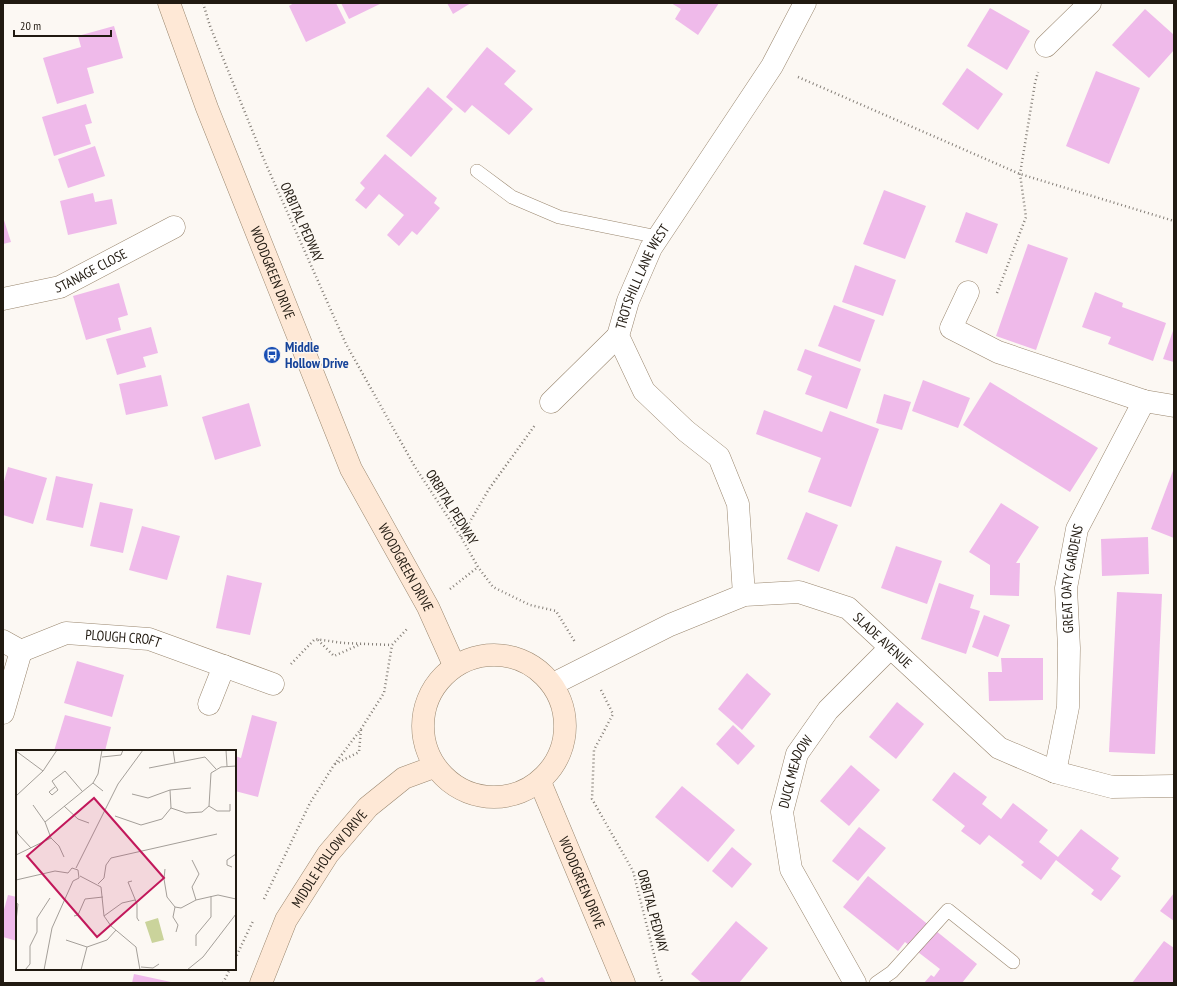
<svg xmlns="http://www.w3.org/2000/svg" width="1177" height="986" font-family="'PT Sans Narrow',sans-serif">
	<rect width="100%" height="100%" fill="#fcf8f3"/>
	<g fill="#efbaea">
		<path d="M294,3H336L346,23L306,42L289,6Z"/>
		<path d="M341,3H382L349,19Z"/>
		<path d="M447,3H471L453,14Z"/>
		<path d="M671,3H719L698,35L675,19L681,9Z"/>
		<path d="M990,8L1030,31L1007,70L967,46Z"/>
		<path d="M1145,9L1174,35V50L1149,78L1112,45Z"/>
		<path d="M114,26L123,58L87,68L94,93L57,104L43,58L81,47L78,36Z"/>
		<path d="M487,47L516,71L504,84L533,109L509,135L472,105L465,113L446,97Z"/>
		<path d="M967,68L1003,94L978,130L942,104Z"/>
		<path d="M1096,71L1140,88L1109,164L1066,146Z"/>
		<path d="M428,87L453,109L411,157L386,136Z"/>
		<path d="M86,104L92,123L85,125L91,144L54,156L42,117Z"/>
		<path d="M95,146L105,176L68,188L58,159Z"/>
		<path d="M385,154L437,198L434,203L440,208L417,235L412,231L399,246L387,235L404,215L379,194L366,209L355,200L365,188L360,183Z"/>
		<path d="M884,190L926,206L905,259L863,244Z"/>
		<path d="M93,193L95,202L112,199L117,224L68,235L60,201Z"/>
		<path d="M966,212L998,224L987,254L955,242Z"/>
		<path d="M3,217L11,242L3,244Z"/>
		<path d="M1028,244L1068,258L1036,350L996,336Z"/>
		<path d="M855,265L896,280L883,316L842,302Z"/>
		<path d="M119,283L128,315L118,318L121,330L86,340L73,296Z"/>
		<path d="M1095,292L1123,303L1122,307L1166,323L1153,361L1108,344L1111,337L1082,327Z"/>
		<path d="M834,305L875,320L860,362L818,346Z"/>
		<path d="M151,327L158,353L143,357L146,367L117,375L106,339Z"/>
		<path d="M1174,328V362L1163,359Z"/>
		<path d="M805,349L861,369L847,409L805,394L812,376L797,370Z"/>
		<path d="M161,375L168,406L126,415L119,384Z"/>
		<path d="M923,380L970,398L958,428L912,411Z"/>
		<path d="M990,382L1098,448L1070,492L963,425Z"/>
		<path d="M884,394L911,402L902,430L876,423Z"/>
		<path d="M249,403L261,446L215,460L202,417Z"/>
		<path d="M764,410L822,432L830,411L879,429L851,507L808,492L821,458L756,434Z"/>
		<path d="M8,467L47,478L33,524L3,515V485Z"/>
		<path d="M1174,468V538L1151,529Z"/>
		<path d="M56,476L93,484L83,528L46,520Z"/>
		<path d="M100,502L133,509L123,553L90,546Z"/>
		<path d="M1001,503L1039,527L1016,563H1020L1019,596L990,595V565L969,552Z"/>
		<path d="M806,512L838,525L819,572L787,559Z"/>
		<path d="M142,526L180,536L167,580L129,570Z"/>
		<path d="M1148,537L1149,574L1102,576L1101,539Z"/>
		<path d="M896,546L942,561L927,604L881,588Z"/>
		<path d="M227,575L262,583L250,635L216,628Z"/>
		<path d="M939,583L974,595L970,608L980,611L966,654L921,639Z"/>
		<path d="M1117,592L1162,594L1155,754L1109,752Z"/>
		<path d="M984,615L1010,625L998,657L972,647Z"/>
		<path d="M1001,658H1043V700L989,701L988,672H1002Z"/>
		<path d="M77,661L124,675L112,717L64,703Z"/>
		<path d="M747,673L771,694L742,730L718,709Z"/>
		<path d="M897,702L924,724L896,759L869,737Z"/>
		<path d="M65,715L111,727L105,751H54Z"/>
		<path d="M252,715L277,722L258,797L235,791V756L241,758Z"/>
		<path d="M733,725L755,746L738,765L716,744Z"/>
		<path d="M851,765L880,790L849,826L820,801Z"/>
		<path d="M954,772L987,797L982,804L1001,819L1013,803L1048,830L1039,842L1058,857L1081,829L1119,858L1111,869L1121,876L1101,901L1091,894L1094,890L1056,860L1041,880L1021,865L1024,862L989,835L980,845L961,831L965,826L932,800Z"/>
		<path d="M682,786L735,830L708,862L655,817Z"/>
		<path d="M859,827L886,848L858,881L832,861Z"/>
		<path d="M732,847L752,864L732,888L712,871Z"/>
		<path d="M868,876L977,964L962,983H924L931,975L934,977L940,969L905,942L898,951L843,907Z"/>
		<path d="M1174,893V921L1160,911Z"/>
		<path d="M8,895L17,897V941L3,937V913Z"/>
		<path d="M736,921L768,948L739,983H702L691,974Z"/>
		<path d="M1164,941L1174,948V983H1132Z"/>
		<path d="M134,974L171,982V983H132Z"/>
		<path d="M542,977L546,983H533Z"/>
	</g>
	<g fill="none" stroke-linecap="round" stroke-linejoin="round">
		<g stroke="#9a876f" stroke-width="14">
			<g id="lane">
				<path d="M477,171L512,197L559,217L658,237"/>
				<path d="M876,983L892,972L948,910L1013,962"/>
			</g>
		</g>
		<g stroke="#9a876f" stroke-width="23">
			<g id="street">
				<path d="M1046,46L1090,3"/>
				<path d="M968,292L951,328L998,352L1144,401L1174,406"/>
				<path id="s1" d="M3,299L60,287L174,227"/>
				<path d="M551,402L618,336"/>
				<path id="s2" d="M744,595L738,504L719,457L686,431L644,391L618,336L628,301L651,248L772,66L805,3"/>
				<path d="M3,641L21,651L3,713"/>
				<path id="s3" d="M21,651L66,633L149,639L273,684"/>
				<path id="s4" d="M553,684L670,625L744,595L799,592L848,608L999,748L1055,772L1112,787L1174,786"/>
				<path d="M209,704L224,666"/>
				<path id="s5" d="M1055,772L1068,707L1069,648L1066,588L1077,529L1144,401"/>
				<path id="s6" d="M855,983L791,869L782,812L797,754L828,710L890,648"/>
			</g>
		</g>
		<g stroke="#9a876f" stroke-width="23">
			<g id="secondary">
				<path id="s7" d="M169,3L207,108L351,469L428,607L454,665"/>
				<circle cx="494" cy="726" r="71"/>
				<path id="s8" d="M540,782L624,983"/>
				<path id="s9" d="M261,983L286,920L328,854L368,807L404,778L434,767"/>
			</g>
		</g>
		<g stroke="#847e77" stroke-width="2.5" stroke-dasharray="1 3" stroke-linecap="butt">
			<path d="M203,3L210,26L265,162L346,344L415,467L461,537L478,567L493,587L530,605L556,611L575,642"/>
			<path d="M798,77L1020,174L1174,221"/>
			<path d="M997,293L1026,217L1020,174L1035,83L1038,72"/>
			<path d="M461,537L489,489L535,425"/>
			<path d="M450,589L478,567"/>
			<path d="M318,640L334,656L361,644"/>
			<path d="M291,664L315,639L343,643L392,645"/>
			<path d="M601,690L613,714L594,750L592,799L633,871L659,974L663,983"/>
			<path d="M335,764L359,752L361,729"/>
			<path d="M264,899L310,803L334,765L361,729L384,693L392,645L407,629"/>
			<path d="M235,959L253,921"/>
			<path d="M223,983L230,969"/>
		</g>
		<use href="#lane" stroke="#fff" stroke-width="13"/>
		<use href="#street" stroke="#fff" stroke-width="22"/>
		<use href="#secondary" stroke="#fee8d6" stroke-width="22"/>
	</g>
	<defs>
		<g id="bus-disc" transform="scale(0.9)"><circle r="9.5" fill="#1a4fb4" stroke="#fcf8f3"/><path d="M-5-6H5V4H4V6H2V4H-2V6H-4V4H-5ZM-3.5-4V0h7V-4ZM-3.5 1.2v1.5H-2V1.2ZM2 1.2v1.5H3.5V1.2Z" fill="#fff"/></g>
	</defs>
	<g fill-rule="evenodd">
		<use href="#bus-disc" x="272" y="355"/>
	</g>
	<g text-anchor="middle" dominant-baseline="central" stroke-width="3" stroke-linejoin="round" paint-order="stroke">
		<g font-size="14" fill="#211a11" stroke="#fcf8f3">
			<text transform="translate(302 222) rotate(66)">ORBITAL PEDWAY</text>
			<text stroke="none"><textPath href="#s1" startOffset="93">STANAGE CLOSE</textPath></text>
			<text stroke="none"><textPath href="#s7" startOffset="289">WOODGREEN DRIVE</textPath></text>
			<text stroke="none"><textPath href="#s2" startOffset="367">TROTSHILL LANE WEST</textPath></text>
			<text transform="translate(452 507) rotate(58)">ORBITAL PEDWAY</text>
			<text stroke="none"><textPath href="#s7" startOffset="613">WOODGREEN DRIVE</textPath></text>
			<text stroke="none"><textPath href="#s5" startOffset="195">GREAT OATY GARDENS</textPath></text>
			<text stroke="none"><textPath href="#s3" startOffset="106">PLOUGH CROFT</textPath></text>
			<text stroke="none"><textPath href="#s4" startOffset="365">SLADE AVENUE</textPath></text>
			<text stroke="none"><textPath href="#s6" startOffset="231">DUCK MEADOW</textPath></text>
			<text stroke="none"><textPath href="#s9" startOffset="143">MIDDLE HOLLOW DRIVE</textPath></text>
			<text stroke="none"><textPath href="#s8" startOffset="109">WOODGREEN DRIVE</textPath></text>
			<text transform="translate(653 911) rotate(75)">ORBITAL PEDWAY</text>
		</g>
		<g font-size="14" font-weight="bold" fill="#164399" stroke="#fcf8f3" text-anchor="start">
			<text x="285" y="347">Middle<tspan x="285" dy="16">Hollow Drive</tspan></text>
		</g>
	</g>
	<g transform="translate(16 750)">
		<rect width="220" height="220" fill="#fcf8f3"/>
		<path d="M142,168L148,190L136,193L129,172Z" fill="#cad39b"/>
		<path fill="none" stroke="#a49f99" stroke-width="1" d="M157,0L159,13M210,0L211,16M0,1L27,21M86,7L105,5L107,0M133,18L189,7L200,19M77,33L87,41M39,37L33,42L36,45L42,40L36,31L49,21L66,41M154,40L175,38M116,44L132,48L154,40L155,58L170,63L186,62L193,56L195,23L205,17L220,16M0,46L27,21L41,0M17,55L29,72M48,56L62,69L73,73M193,56L201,61H214V54M99,66L125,75L146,69L155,58M0,78L2,84L15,98M35,88L43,96L48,107M0,105L35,88L29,72L77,33L82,24L86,0M176,110L183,124L176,137L180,150M216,117L211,115V110L220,104M60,118L102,34L127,0M149,119L148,129L151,147L159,157L165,158L180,150L202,145L220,149M52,123L56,118L62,120L63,128L57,131M64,126L85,137L88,166L95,176L120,197L124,220M0,130L39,121L52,123M116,131L112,132L121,154V168L123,171M82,134L88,128L90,115L95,108L201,84M0,153L2,154L0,171M159,157L157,167L162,175L160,182M58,166L62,165L69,149L87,147M88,166L106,153L119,150M50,190L71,197M180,196V185L195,167V146M125,217L137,218L143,214M9,220L14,214V196L21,182V168L34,148M28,220L36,178L57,131M65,220L71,197L91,190L100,180M171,220L187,207L220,164"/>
		<path fill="#c2185b" fill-opacity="0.15" stroke="#c2185b" stroke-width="2" d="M78,48L148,128L81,187L11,106Z"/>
		<rect width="220" height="220" fill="none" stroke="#211a11" stroke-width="2"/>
	</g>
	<rect width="1177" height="986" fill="none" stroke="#211a11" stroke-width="8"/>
	<path d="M14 30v6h97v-6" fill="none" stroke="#211a11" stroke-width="2"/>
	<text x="20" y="30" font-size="12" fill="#211a11" stroke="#fcf8f3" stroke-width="3" paint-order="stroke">20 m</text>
</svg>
